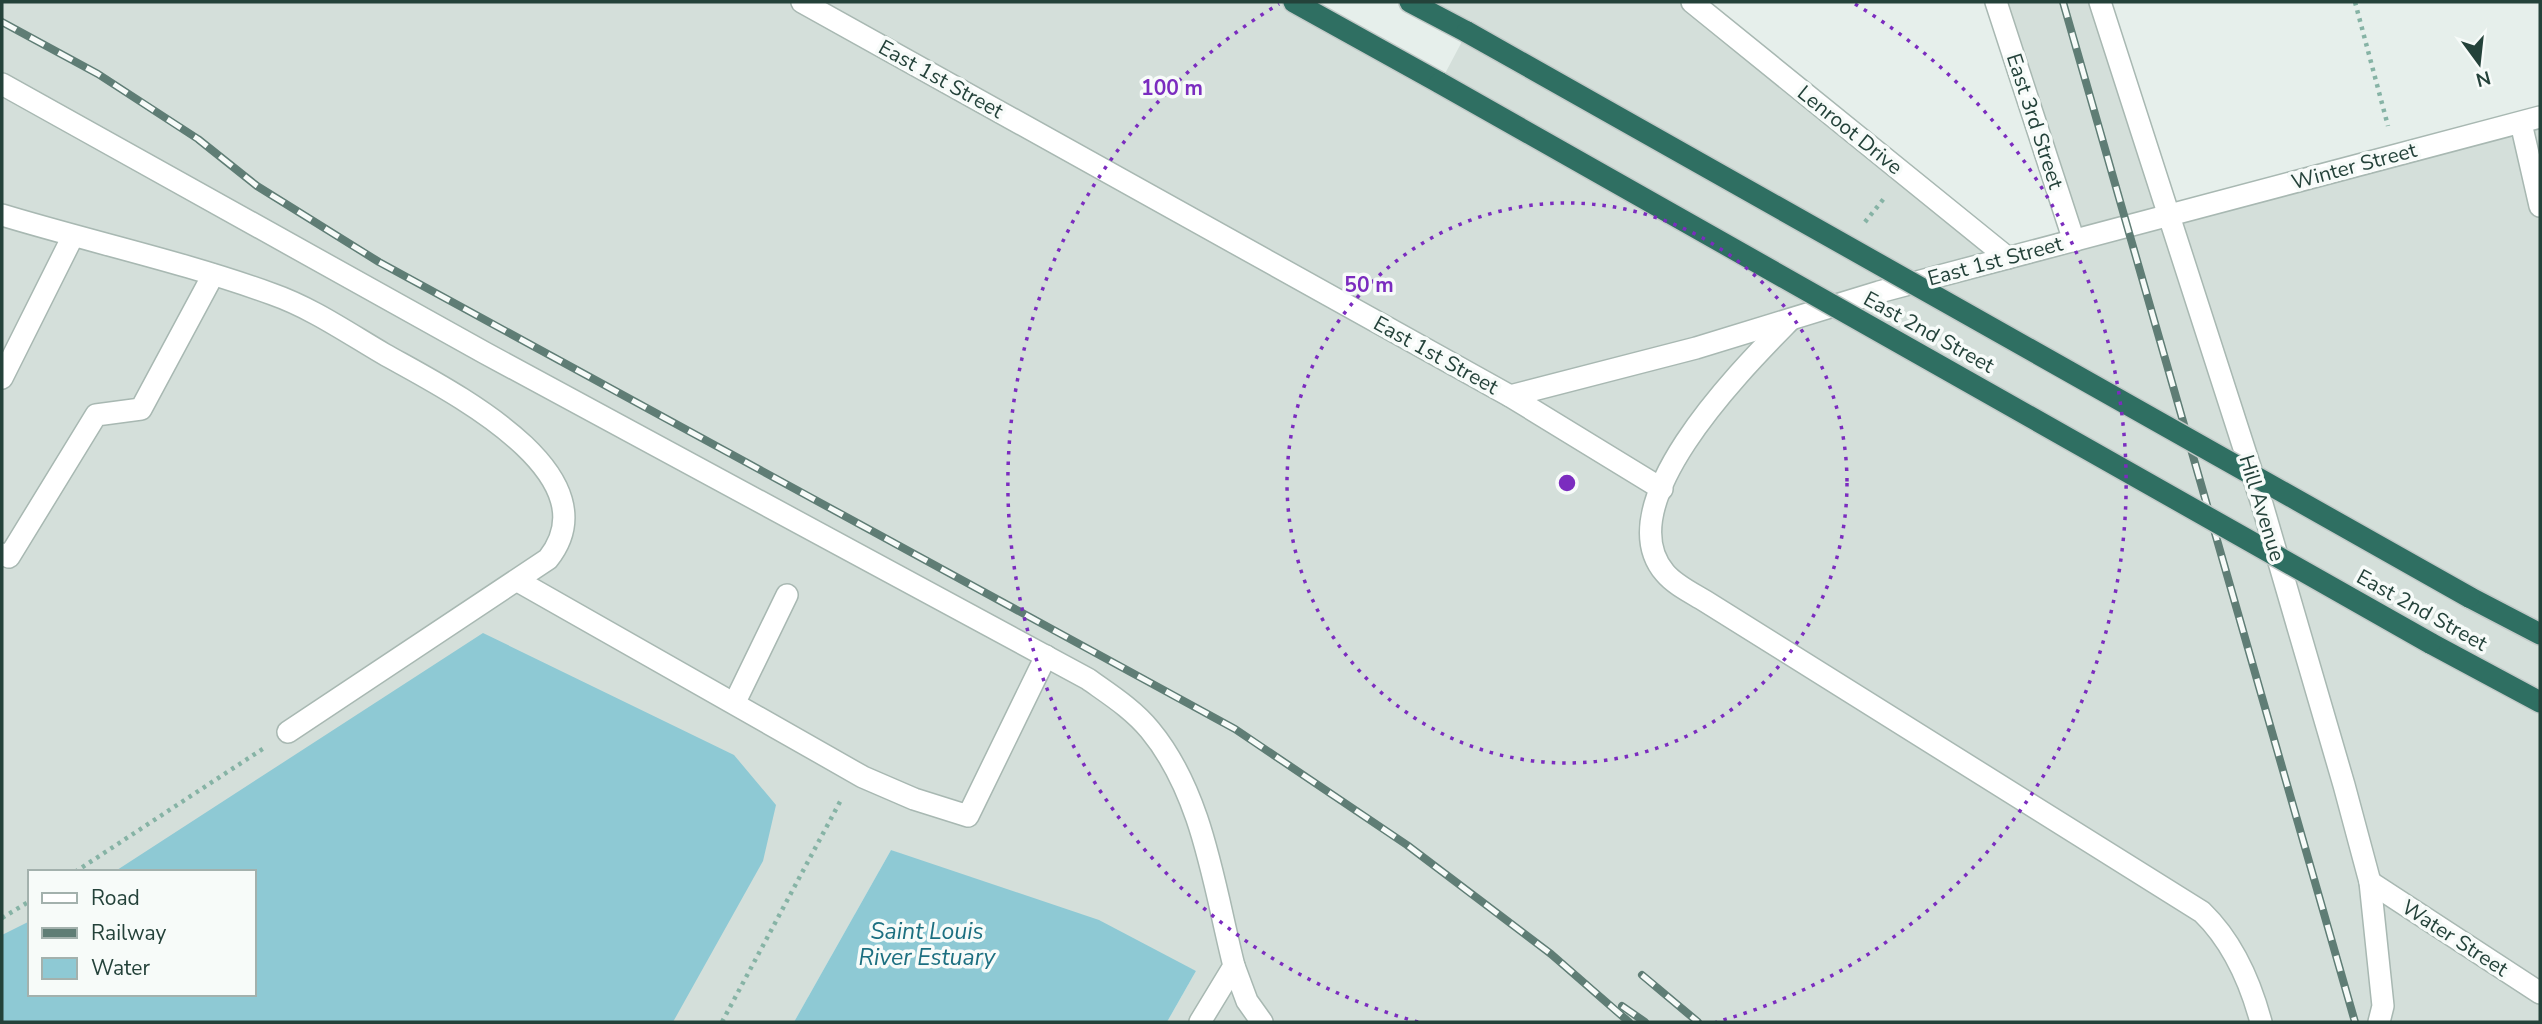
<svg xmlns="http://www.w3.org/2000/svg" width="2542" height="1024" font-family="'Nunito Sans',sans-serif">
	<rect width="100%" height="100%" fill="#e6efeb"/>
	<path fill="#d4dfda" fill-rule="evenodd" d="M2,2H1294L1440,83L1467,32L1410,2H1692L2008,258L2073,241L2003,2H2100L2168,215L2540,117V1022H1167L1196,971L891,850L794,1022H2ZM30,872H254V994H30Z"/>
	<g fill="#8ec9d4">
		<path d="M483,633L734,755L776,805L763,861L673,1022H2V935L30,921V994H254V872H114Z"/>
		<path d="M891,850L1099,920L1196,971L1167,1022H794Z"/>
	</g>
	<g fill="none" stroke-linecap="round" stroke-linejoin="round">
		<g stroke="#a8b8b2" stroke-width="24">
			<g id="minor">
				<path d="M802,2L1510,396L1662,489"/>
				<path d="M1692,2L2008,258"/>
				<path d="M1996,2L2074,241"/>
				<path d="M2100,2L2262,504L2344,785L2370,882L2383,1006L2379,1022"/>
				<path d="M2,84L485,353L1088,679C1109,694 1133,709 1150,730C1203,794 1214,887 1234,966L1200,1022"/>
				<path d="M2521,123L2540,206"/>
				<path d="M2,215C91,242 184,262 272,294C312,308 348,333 384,354C442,387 617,472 548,559L288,732"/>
				<path d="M1789,321C1745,366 1606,504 1665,573C1675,585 1692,593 1705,601L2202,912C2233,942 2250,981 2261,1022"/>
				<path d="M2,378L73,236"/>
				<path d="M1510,396L1696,348L1879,292L2540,117"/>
				<path d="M2,554L9,557L96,415L141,409L213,275"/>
				<path d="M518,581L863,777L914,799L968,816L1046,656"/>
				<path d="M735,702L787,595"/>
				<path d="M2370,882L2540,993"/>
				<path d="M1234,966L1247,1001L1262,1022"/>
			</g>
		</g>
		<g stroke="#c2cac8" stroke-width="24">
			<g id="highway">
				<path d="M1294,2L1440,83"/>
				<path d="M1410,2L1467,32"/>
				<path d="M2469,597L2540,634"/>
				<path d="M2430,643L2540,702"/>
			</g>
		</g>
		<g stroke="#86b3a5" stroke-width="4.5" stroke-dasharray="3.5 5" stroke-linecap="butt">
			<path d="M2355,2L2388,126"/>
			<path d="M1865,222L1886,196"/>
			<path d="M75,872L264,748"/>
			<path d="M2,918L30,901"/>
			<path d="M722,1022L842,798"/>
		</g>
		<use href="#minor" stroke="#fff" stroke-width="21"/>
		<use href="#highway" stroke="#2f6f62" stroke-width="21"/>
		<g stroke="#5f7d75" stroke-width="8">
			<g id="rail">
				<path d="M2063,2L2355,1022"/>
				<path d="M2,22L98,74L198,139L257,186L379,262L1235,729L1407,845L1551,954L1629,1022"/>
				<path d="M1642,975L1698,1022"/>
				<path d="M1622,1006L1645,1022"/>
			</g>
		</g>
		<use href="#rail" stroke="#f7fbf9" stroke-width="5" stroke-dasharray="16" stroke-linecap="butt"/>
		<g stroke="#c2cac8" stroke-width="24" stroke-linecap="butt">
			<g id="highway-bridge">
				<path d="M1467,32L2469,597"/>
				<path d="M1440,83L2430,643"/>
			</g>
		</g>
		<use href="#highway-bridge" stroke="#2f6f62" stroke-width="21"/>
	</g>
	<g fill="none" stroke="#7b2cbf" stroke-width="3.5" stroke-dasharray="3.5 7">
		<circle cx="1567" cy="483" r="280"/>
		<path d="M1418 1022A559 559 0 0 1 1279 4M1855 4A559 559 0 0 1 1716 1022"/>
	</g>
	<g text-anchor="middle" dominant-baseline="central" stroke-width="7" stroke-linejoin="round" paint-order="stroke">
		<g font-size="21" fill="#24423a" stroke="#f7fbf9">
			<text transform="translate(941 79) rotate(29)">East 1st Street</text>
			<text transform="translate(2035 121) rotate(72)">East 3rd Street</text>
			<text transform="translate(1850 130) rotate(39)">Lenroot Drive</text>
			<text transform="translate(2354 166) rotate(-15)">Winter Street</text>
			<text transform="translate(1995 261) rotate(-15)">East 1st Street</text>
			<text transform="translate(1929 332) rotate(29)">East 2nd Street</text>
			<text transform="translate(1436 355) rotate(29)">East 1st Street</text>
			<text transform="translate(2262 508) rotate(73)">Hill Avenue</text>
			<text transform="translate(2422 610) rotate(29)">East 2nd Street</text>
			<text transform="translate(2455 938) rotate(33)">Water Street</text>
		</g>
		<g font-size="23" font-style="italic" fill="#1c6f80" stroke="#f7fbf9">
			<text x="927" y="931">Saint Louis<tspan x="927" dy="26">River Estuary</tspan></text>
		</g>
	</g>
	<circle cx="1567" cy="483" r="10" fill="#7b2cbf" stroke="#f7fbf9" stroke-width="3.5"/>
	<g font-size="21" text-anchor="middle" font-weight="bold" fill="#7b2cbf" stroke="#f7fbf9" stroke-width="7" stroke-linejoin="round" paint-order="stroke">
		<text x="1172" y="95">100 m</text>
		<text x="1369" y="292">50 m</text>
	</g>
	<rect width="2542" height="1024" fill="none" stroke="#24423a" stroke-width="7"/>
	<rect x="28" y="870" width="228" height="126" fill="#f7fbf9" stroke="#a3b1ad" stroke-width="2"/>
	<rect x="42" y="893" width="35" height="10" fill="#ffffff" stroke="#a3b1ad" stroke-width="2"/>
	<text x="91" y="905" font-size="21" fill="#24423a">Road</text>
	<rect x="42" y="928" width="35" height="10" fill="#5f7d75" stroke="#a3b1ad" stroke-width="2"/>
	<text x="91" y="940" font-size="21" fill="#24423a">Railway</text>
	<rect x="42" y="958" width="35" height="21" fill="#8ec9d4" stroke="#a3b1ad" stroke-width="2"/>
	<text x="91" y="975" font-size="21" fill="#24423a">Water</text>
	<g transform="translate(2479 63) rotate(165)" stroke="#f7fbf9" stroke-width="5" paint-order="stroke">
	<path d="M0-5L12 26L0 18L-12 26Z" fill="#24423a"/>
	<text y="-10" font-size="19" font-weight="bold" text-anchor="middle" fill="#24423a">N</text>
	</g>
</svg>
